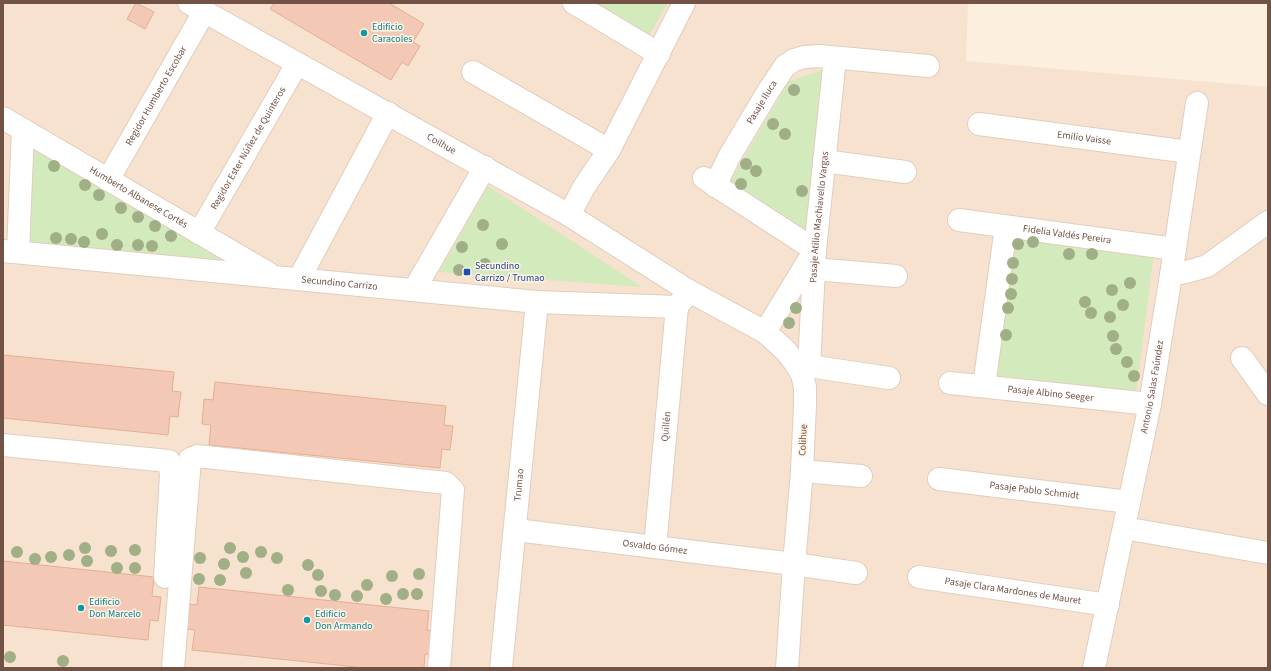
<svg xmlns="http://www.w3.org/2000/svg" width="1271" height="671" font-family="'Source Sans 3',sans-serif">
	<rect width="100%" height="100%" fill="#fdefde"/>
	<path fill="#f7e2cf" d="M3,3H968L966,61L1268,87V668H3Z"/>
	<g fill="#d3eabd">
		<path d="M588,3H668L648,37Z"/>
		<path d="M823,70L808,232L729,183L789,81Z"/>
		<path d="M30,143L242,267L26,251Z"/>
		<path d="M488,186L642,287L439,272Z"/>
		<path d="M1011,233L1154,252L1136,395L993,377Z"/>
	</g>
	<g fill="#f3c9b5" stroke="#e7ad95">
		<path d="M136,3L154,12L145,29L127,19Z"/>
		<path d="M274,3H389L424,24L413,42L420,46L408,66L402,62L391,80L270,9Z"/>
		<path d="M3,355L174,372L172,391L181,392L178,417L170,416L168,435L3,418Z"/>
		<path d="M215,382L446,406L444,425L453,426L450,450L442,449L440,468L209,445L211,425L202,424L204,399L213,400Z"/>
		<path d="M3,561L154,577L152,596L161,597L158,621L150,620L148,640L3,625Z"/>
		<path d="M199,587L429,611L427,630L436,631L434,655L425,654L424,668H366L192,650L195,630L186,629L188,604L197,605Z"/>
	</g>
	<g fill="none" stroke-linecap="round" stroke-linejoin="round">
		<g stroke="#e3ccbd" stroke-width="24">
			<g id="minor">
				<path id="s1" d="M189,3L569,215L689,291"/>
				<path d="M574,3L659,54"/>
				<path d="M473,72L609,150"/>
				<path id="s2" d="M3,118L268,273"/>
				<path id="s3" d="M979,124L1189,152"/>
				<path d="M824,161L905,172"/>
				<path d="M704,178L815,250L765,332"/>
				<path id="s4" d="M108,180L204,12"/>
				<path id="s5" d="M715,186L729,157L769,90L785,66L794,60L804,57L820,56L928,66"/>
				<path d="M569,215L584,187L609,150L684,3"/>
				<path id="s6" d="M959,220L1175,249"/>
				<path id="s7" d="M199,233L297,64"/>
				<path id="s8" d="M3,251L537,302L677,307"/>
				<path d="M18,252L23,130"/>
				<path d="M814,269L896,276"/>
				<path d="M1171,275L1190,271L1207,266L1268,222"/>
				<path d="M299,279L388,113"/>
				<path d="M414,290L485,167"/>
				<path d="M680,303L689,291L765,332L786,351L795,363L802,374L805,387V405L802,471L794,564L787,668"/>
				<path d="M1242,358L1268,394"/>
				<path d="M809,366L889,378"/>
				<path id="s9" d="M802,374L809,366L815,250L835,58"/>
				<path id="s10" d="M950,383L1150,404"/>
				<path d="M984,386L1006,227"/>
				<path d="M3,445L169,461L171,475L165,577"/>
				<path d="M802,471L861,476"/>
				<path id="s11" d="M939,479L1129,502"/>
				<path d="M1124,528L1268,553"/>
				<path id="s12" d="M516,530L794,564L856,573"/>
				<path id="s13" d="M655,547L677,307"/>
				<path id="s14" d="M919,577L1108,605"/>
				<path d="M173,668L190,459L197,456L446,483L453,490L439,668"/>
				<path id="s15" d="M501,668L537,302"/>
				<path id="s16" d="M1094,668L1150,404L1171,275L1197,103"/>
			</g>
		</g>
		<use href="#minor" stroke="#fff" stroke-width="22"/>
	</g>
	<g fill="#a0af85">
		<circle cx="794" cy="90" r="6"/>
		<circle cx="773" cy="124" r="6"/>
		<circle cx="785" cy="134" r="6"/>
		<circle cx="746" cy="164" r="6"/>
		<circle cx="54" cy="166" r="6"/>
		<circle cx="756" cy="171" r="6"/>
		<circle cx="741" cy="184" r="6"/>
		<circle cx="85" cy="185" r="6"/>
		<circle cx="802" cy="191" r="6"/>
		<circle cx="99" cy="195" r="6"/>
		<circle cx="121" cy="208" r="6"/>
		<circle cx="138" cy="217" r="6"/>
		<circle cx="483" cy="225" r="6"/>
		<circle cx="155" cy="226" r="6"/>
		<circle cx="102" cy="234" r="6"/>
		<circle cx="171" cy="236" r="6"/>
		<circle cx="56" cy="238" r="6"/>
		<circle cx="71" cy="239" r="6"/>
		<circle cx="84" cy="242" r="6"/>
		<circle cx="1033" cy="242" r="6"/>
		<circle cx="502" cy="244" r="6"/>
		<circle cx="1018" cy="244" r="6"/>
		<circle cx="117" cy="245" r="6"/>
		<circle cx="138" cy="245" r="6"/>
		<circle cx="152" cy="246" r="6"/>
		<circle cx="462" cy="247" r="6"/>
		<circle cx="1069" cy="254" r="6"/>
		<circle cx="1092" cy="254" r="6"/>
		<circle cx="1013" cy="263" r="6"/>
		<circle cx="485" cy="264" r="6"/>
		<circle cx="459" cy="270" r="6"/>
		<circle cx="1012" cy="279" r="6"/>
		<circle cx="1130" cy="283" r="6"/>
		<circle cx="1112" cy="290" r="6"/>
		<circle cx="1011" cy="294" r="6"/>
		<circle cx="1085" cy="302" r="6"/>
		<circle cx="1123" cy="305" r="6"/>
		<circle cx="796" cy="308" r="6"/>
		<circle cx="1008" cy="308" r="6"/>
		<circle cx="1091" cy="313" r="6"/>
		<circle cx="1110" cy="317" r="6"/>
		<circle cx="789" cy="323" r="6"/>
		<circle cx="1006" cy="335" r="6"/>
		<circle cx="1113" cy="336" r="6"/>
		<circle cx="1116" cy="349" r="6"/>
		<circle cx="1127" cy="362" r="6"/>
		<circle cx="1134" cy="376" r="6"/>
		<circle cx="85" cy="548" r="6"/>
		<circle cx="230" cy="548" r="6"/>
		<circle cx="135" cy="550" r="6"/>
		<circle cx="111" cy="551" r="6"/>
		<circle cx="17" cy="552" r="6"/>
		<circle cx="261" cy="552" r="6"/>
		<circle cx="69" cy="555" r="6"/>
		<circle cx="51" cy="557" r="6"/>
		<circle cx="243" cy="557" r="6"/>
		<circle cx="200" cy="558" r="6"/>
		<circle cx="277" cy="558" r="6"/>
		<circle cx="35" cy="559" r="6"/>
		<circle cx="87" cy="561" r="6"/>
		<circle cx="224" cy="564" r="6"/>
		<circle cx="308" cy="565" r="6"/>
		<circle cx="117" cy="568" r="6"/>
		<circle cx="135" cy="568" r="6"/>
		<circle cx="246" cy="573" r="6"/>
		<circle cx="419" cy="574" r="6"/>
		<circle cx="318" cy="575" r="6"/>
		<circle cx="392" cy="576" r="6"/>
		<circle cx="199" cy="579" r="6"/>
		<circle cx="220" cy="580" r="6"/>
		<circle cx="367" cy="585" r="6"/>
		<circle cx="288" cy="590" r="6"/>
		<circle cx="321" cy="591" r="6"/>
		<circle cx="403" cy="594" r="6"/>
		<circle cx="417" cy="594" r="6"/>
		<circle cx="335" cy="595" r="6"/>
		<circle cx="357" cy="596" r="6"/>
		<circle cx="386" cy="599" r="6"/>
		<circle cx="10" cy="657" r="6"/>
		<circle cx="63" cy="661" r="6"/>
	</g>
	<g fill="#0f9aa8" stroke="#fff3e5" stroke-width="1.5">
		<circle cx="364" cy="33" r="4"/>
		<circle cx="81" cy="608" r="4"/>
		<circle cx="307" cy="620" r="4"/>
	</g>
	<rect fill="#1a4fb4" stroke="#fff3e5" stroke-width="1.5" x="463" y="268" width="8" height="8" rx="2"/>
	<g text-anchor="middle" dominant-baseline="central" stroke-width="3" stroke-linejoin="round" paint-order="stroke">
		<g font-size="10" fill="#0d838f" stroke="#fff3e5" text-anchor="start">
			<text x="372" y="27">Edificio<tspan x="372" dy="12">Caracoles</tspan></text>
			<text x="89" y="602">Edificio<tspan x="89" dy="12">Don Marcelo</tspan></text>
			<text x="315" y="614">Edificio<tspan x="315" dy="12">Don Armando</tspan></text>
		</g>
		<g font-size="10" fill="#735246" stroke="#fff3e5">
			<text stroke="none"><textPath href="#s4" startOffset="97">Regidor Humberto Escobar</textPath></text>
			<text stroke="none"><textPath href="#s5" startOffset="96">Pasaje Iluca</textPath></text>
			<text stroke="none"><textPath href="#s3" startOffset="106">Emilio Vaisse</textPath></text>
			<text stroke="none"><textPath href="#s1" startOffset="289">Coilhue</textPath></text>
			<text stroke="none"><textPath href="#s7" startOffset="98">Regidor Ester Núñez de Quinteros</textPath></text>
			<text stroke="none"><textPath href="#s2" startOffset="157">Humberto Albanese Cortés</textPath></text>
			<text stroke="none"><textPath href="#s9" startOffset="160">Pasaje Atilio Machiavello Vargas</textPath></text>
			<text stroke="none"><textPath href="#s6" startOffset="109">Fidelia Valdés Pereira</textPath></text>
			<text stroke="none"><textPath href="#s8" startOffset="338">Secundino Carrizo</textPath></text>
			<text stroke="none"><textPath href="#s16" startOffset="287">Antonio Salas Faúndez</textPath></text>
			<text stroke="none"><textPath href="#s10" startOffset="101">Pasaje Albino Seeger</textPath></text>
			<text stroke="none"><textPath href="#s13" startOffset="121">Quillén</textPath></text>
			<text transform="translate(803 440) rotate(-87)">Colihue</text>
			<text stroke="none"><textPath href="#s15" startOffset="184">Trumao</textPath></text>
			<text stroke="none"><textPath href="#s11" startOffset="96">Pasaje Pablo Schmidt</textPath></text>
			<text stroke="none"><textPath href="#s12" startOffset="140">Osvaldo Gómez</textPath></text>
			<text stroke="none"><textPath href="#s14" startOffset="95">Pasaje Clara Mardones de Mauret</textPath></text>
		</g>
		<g font-size="10" fill="#164399" stroke="#fff3e5" text-anchor="start">
			<text x="475" y="266">Secundino<tspan x="475" dy="12">Carrizo / Trumao</tspan></text>
		</g>
	</g>
	<rect width="1271" height="671" fill="none" stroke="#735246" stroke-width="8"/>
</svg>
